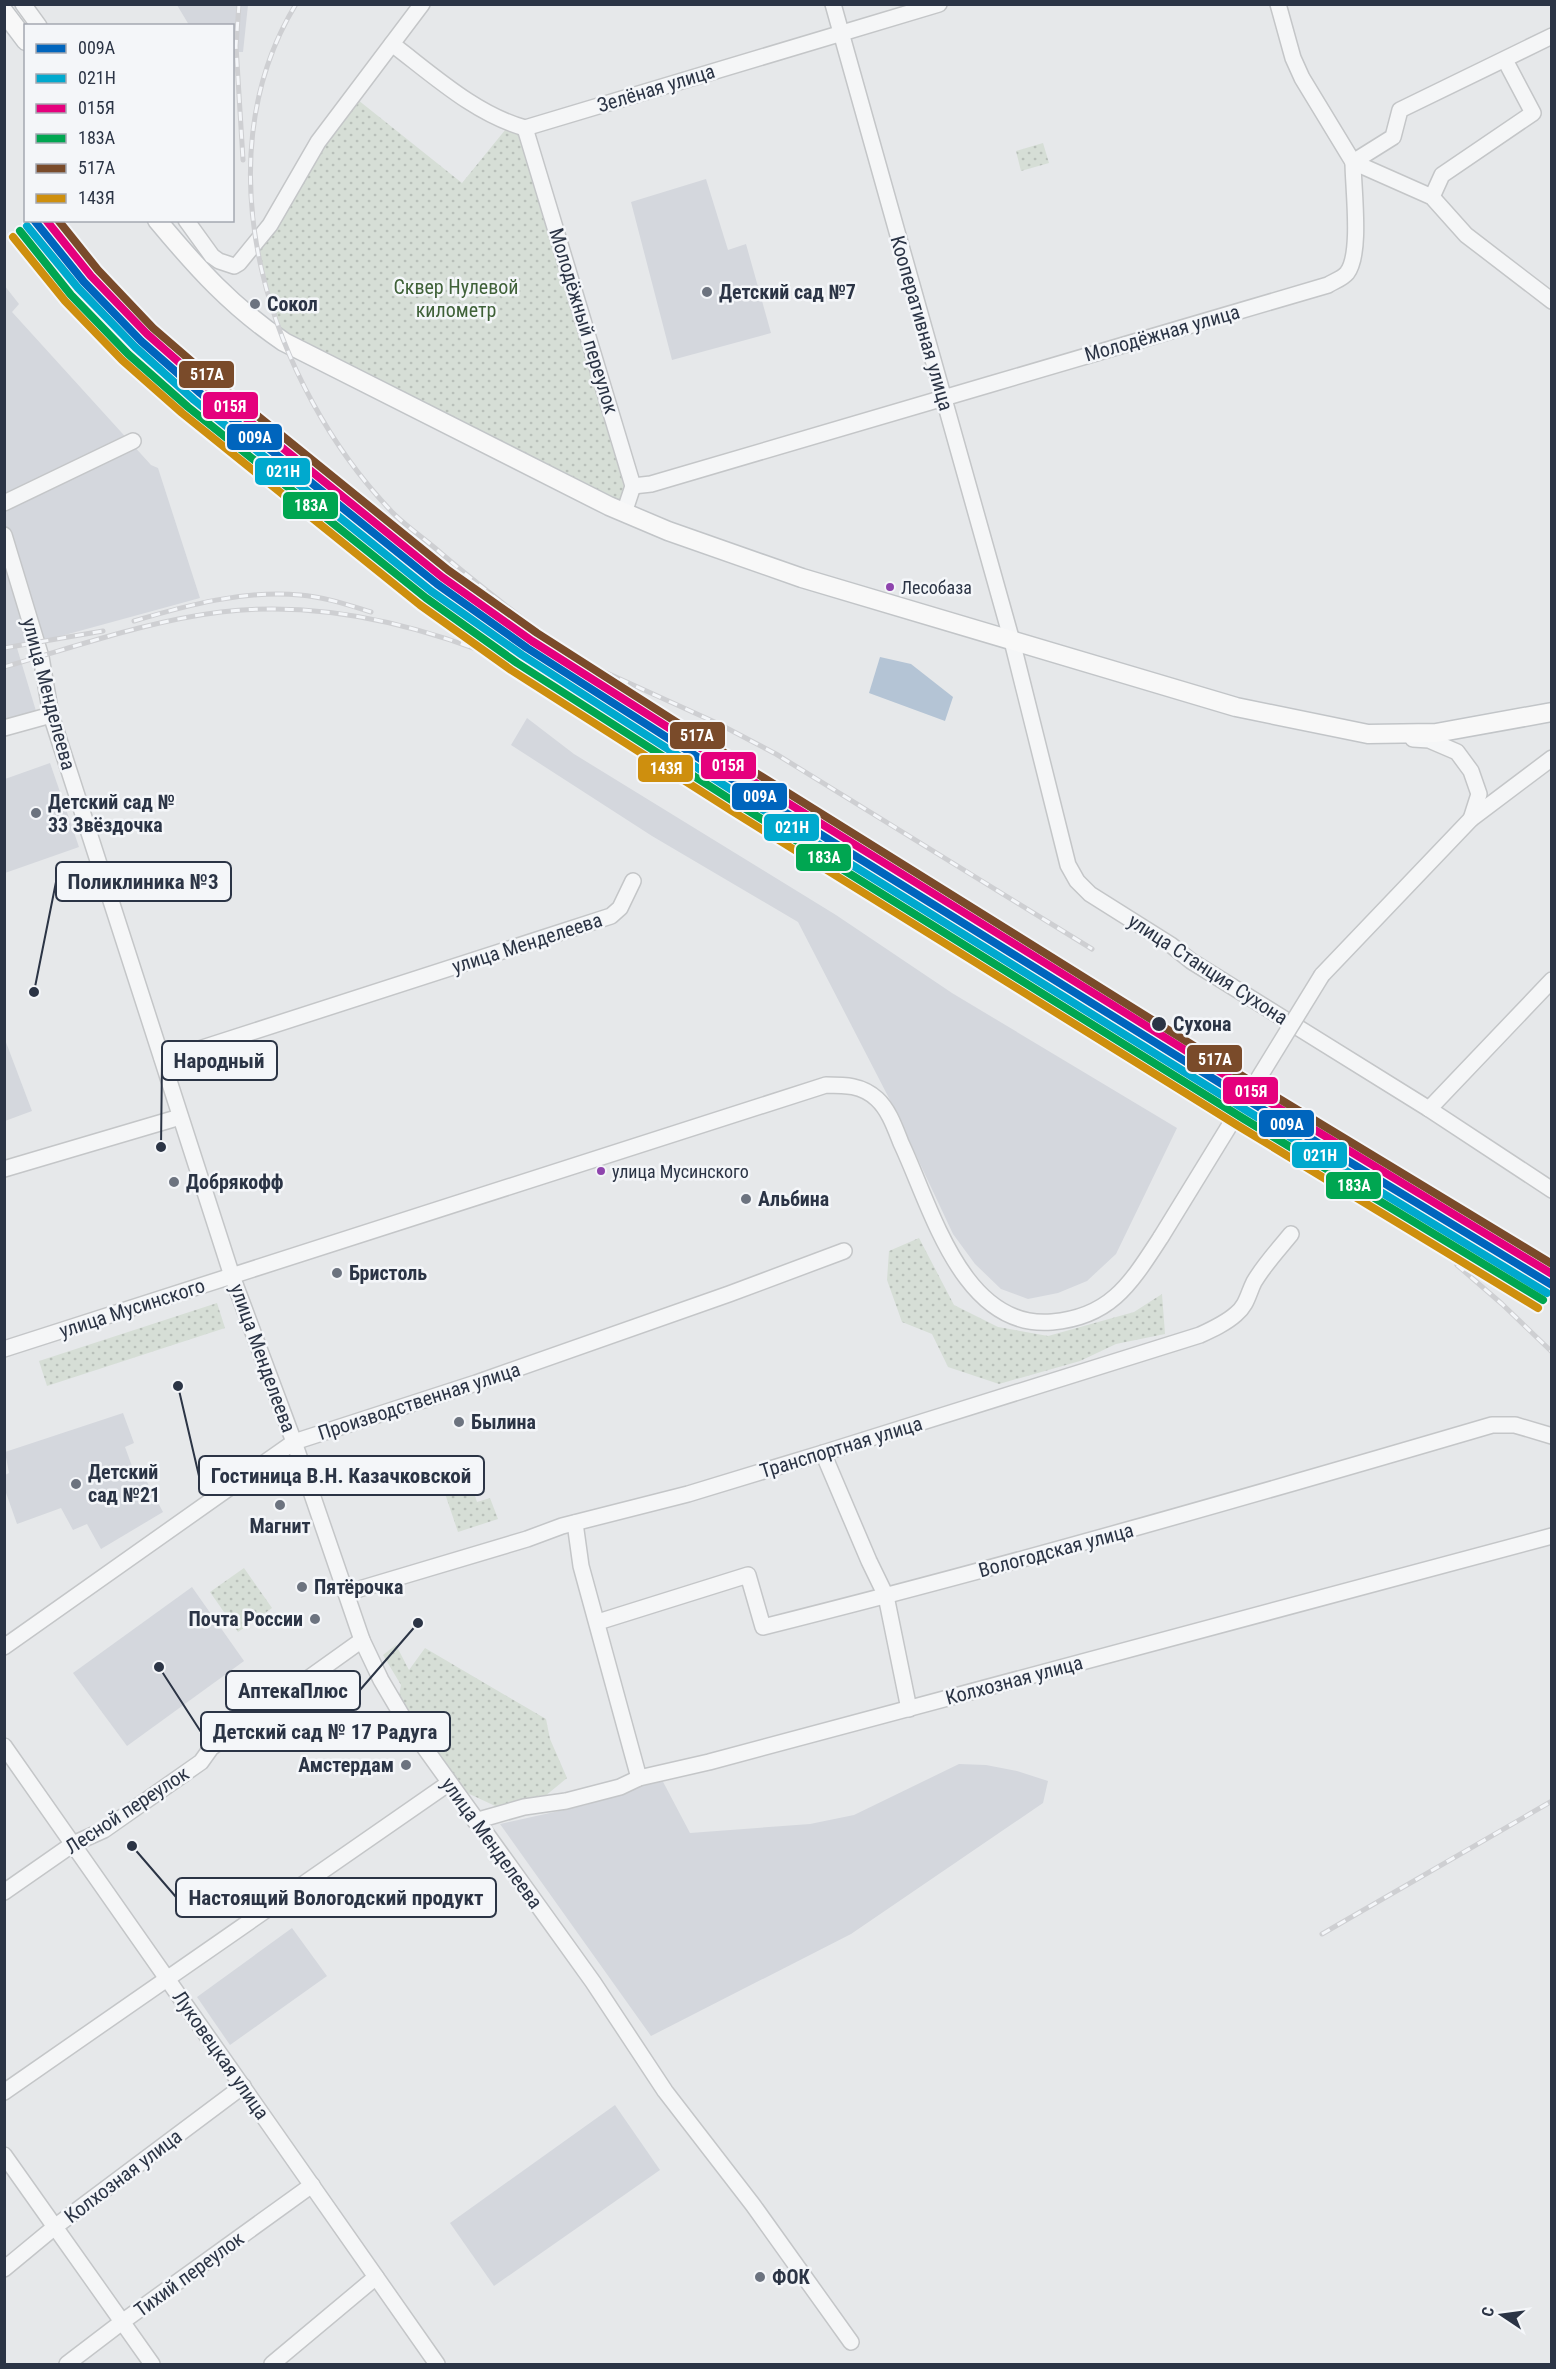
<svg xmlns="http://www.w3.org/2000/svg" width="1556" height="2369" font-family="'Roboto Condensed',sans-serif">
	<defs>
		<pattern id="grass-dots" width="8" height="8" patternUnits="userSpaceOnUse" patternTransform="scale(1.5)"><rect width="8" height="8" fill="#d6ded6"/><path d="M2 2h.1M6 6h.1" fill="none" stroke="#b8bfb9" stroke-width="1.8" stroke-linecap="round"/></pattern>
	</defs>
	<rect width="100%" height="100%" fill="#e6e8ea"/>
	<g fill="#d4d7dd">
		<path d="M177,5H248L243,52H233L232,26L189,25Z"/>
		<path d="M706,179L728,250L746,244L771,333L672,360L631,202Z"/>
		<path d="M4,285L19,304L12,312L151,465L158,468L200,598L17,648L36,711L5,720Z"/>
		<path d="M527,718L574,754L836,915L952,993L1177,1128L1116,1254L1087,1281L1058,1293L1028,1299L1001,1289L975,1264L953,1234L892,1104L798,922L652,836L511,745Z"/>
		<path d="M50,763L79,847L5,873V779Z"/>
		<path d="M4,1037L32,1111L5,1121H4Z"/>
		<path d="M123,1413L134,1443L125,1447L133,1469L139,1467L163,1512L101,1549L87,1524L73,1530L61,1508L17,1524L5,1490V1475L9,1473L5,1452Z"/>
		<path d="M192,1587L244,1661L127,1746L73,1673Z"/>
		<path d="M959,1764L986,1765L1017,1771L1048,1781L1043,1803L851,1934L651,2036L500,1824L586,1805L660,1776L690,1833L810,1824L854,1815Z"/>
		<path d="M292,1928L327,1976L230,2045L197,1997Z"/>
		<path d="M615,2105L660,2170L494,2286L450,2223Z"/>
	</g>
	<g fill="url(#grass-dots)">
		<path d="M353,96L462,183L510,124L525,128L633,486L624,513L284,342L267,291L257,243Z"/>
		<path d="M1043,143L1049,163L1021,171L1016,151Z"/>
		<path d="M919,1238L954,1305L998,1327L1048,1336L1134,1312L1162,1294L1165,1334L1116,1344L1080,1361L999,1384L948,1367L932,1334L902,1322L887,1280L889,1251Z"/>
		<path d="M217,1303L225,1328L47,1386L39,1361Z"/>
		<path d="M464,1464L477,1502L490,1498L498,1519L458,1532L438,1473Z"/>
		<path d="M244,1568L272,1608L238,1632L210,1592Z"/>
		<path d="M396,1645L409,1670L425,1648L546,1719L550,1739L567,1778L533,1806L508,1812L461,1790L398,1701L401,1685L383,1655Z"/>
	</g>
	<path fill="#b4c4d5" d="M880,657L911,664L953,697L945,721L869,693Z"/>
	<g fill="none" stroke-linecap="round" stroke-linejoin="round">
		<g stroke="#c4c6c8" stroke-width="18">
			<g id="minor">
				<path d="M23,4L39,26"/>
				<path d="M833,4L1012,641L1068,865L1077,881L1090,894L1171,945L1191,961L1429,1109L1552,1190"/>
				<path d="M1278,4L1293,58L1302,78L1353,162L1432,197L1466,235L1552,301"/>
				<path d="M392,44C433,75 475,114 525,128L939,4"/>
				<path d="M525,128L633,486L624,513"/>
				<path d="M1432,197L1442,175L1533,113L1505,60"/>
				<path d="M186,220L212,256L219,261L234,266L239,263L270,225L318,142L422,4"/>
				<path d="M633,486L651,484C877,419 1102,350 1328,285C1334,281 1342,279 1347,273C1362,254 1353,188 1353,162L1393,137L1400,110L1552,36"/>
				<path d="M4,503L133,441"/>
				<path d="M4,535L41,657L51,715L232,1276L294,1442L362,1640L381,1680L404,1719L593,1982L665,2091L753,2205L851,2342"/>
				<path d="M4,728L51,715"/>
				<path d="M1413,739L1429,740L1457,752L1471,771L1479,794L1471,819"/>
				<path d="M1322,975L1471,819L1552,758"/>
				<path d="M162,1058L193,1051L611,916L620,908L633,881"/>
				<path d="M1429,1109L1552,980"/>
				<path d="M4,1169L180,1117"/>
				<path d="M4,1349L826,1085C845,1085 862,1085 877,1099C889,1110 895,1128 901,1143C931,1206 962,1330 1052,1322C1111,1317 1131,1283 1161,1237"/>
				<path d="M823,1453L869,1561L886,1596L909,1709"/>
				<path d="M575,1523L581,1566L639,1778"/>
				<path d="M346,1593L527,1539L562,1526L688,1494L823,1453L1200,1335C1213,1329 1226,1323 1236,1314C1247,1305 1248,1294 1254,1282C1264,1265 1278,1250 1291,1234"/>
				<path d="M598,1622L748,1575L763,1627C1007,1566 1250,1496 1492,1425H1515L1552,1436"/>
				<path d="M4,1647L294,1442L476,1383L729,1294L844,1251"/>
				<path d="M4,1746L437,2364"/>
				<path d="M475,1821L524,1807L566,1801L620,1787L639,1778L709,1762L1552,1536"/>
				<path d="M4,1892L73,1844L104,1830L201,1762L211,1748L362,1640"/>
				<path d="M4,2092L449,1783"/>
				<path d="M4,2155L152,2364"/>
				<path d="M4,2269L56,2226L243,2086"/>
				<path d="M67,2364L122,2322L312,2185"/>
				<path d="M272,2364L376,2277"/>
			</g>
		</g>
		<g stroke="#c2c5c8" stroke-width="21">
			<g id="major">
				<path d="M4,12L26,41"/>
				<path d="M157,220C197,268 232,307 284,342L609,506L668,531L802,578L1236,707L1368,734L1436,733L1552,712"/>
			</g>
		</g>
		<use href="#minor" stroke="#f5f6f7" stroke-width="15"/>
		<use href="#major" stroke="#f8f8f8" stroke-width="18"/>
		<g stroke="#cecfd2" stroke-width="5">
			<g id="rail">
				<path d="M239,4L236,46L243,160"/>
				<path d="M296,4C198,165 271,386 393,513C406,526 421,536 435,548C474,582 515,613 556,644"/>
				<path d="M134,621C188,605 243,590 300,595C325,597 348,605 371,612"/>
				<path d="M4,648L103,631"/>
				<path d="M587,664L719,724L776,754L1092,949"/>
				<path d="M4,667C75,647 147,621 221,612C321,600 422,625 514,664C537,674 560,688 583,699"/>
				<path d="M1457,1265L1502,1304L1552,1352"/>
				<path d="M1322,1934L1552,1801"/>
			</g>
		</g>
		<use href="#rail" stroke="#f4f6f9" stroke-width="3" stroke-dasharray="9" stroke-linecap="butt"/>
		<g stroke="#c4c6c8" stroke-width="18" stroke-linecap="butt">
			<path id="minor-bridge" d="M1161,1237L1322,975"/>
		</g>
		<use href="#minor-bridge" stroke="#f5f6f7" stroke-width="15"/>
		<g stroke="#f4f6f9" stroke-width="12">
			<path id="rail-1" d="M34,220L84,282L141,341L200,393L437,584L527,648L746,788L1254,1104L1552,1285"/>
		</g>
		<g stroke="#f4f6f9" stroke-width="12">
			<path id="rail-2" d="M27,226L78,288L135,347L194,400L431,591L522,655L741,796L1249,1112L1547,1293"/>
		</g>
		<g stroke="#f4f6f9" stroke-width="12">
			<path id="rail-3" d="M46,220L91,276L147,334L206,386L442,577L532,641L751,780L1259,1096L1552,1274"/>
		</g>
		<g stroke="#f4f6f9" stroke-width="12">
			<path id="rail-4" d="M20,231L71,295L128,354L188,407L426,598L517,663L736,803L1244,1119L1543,1300"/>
		</g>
		<g stroke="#f4f6f9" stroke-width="12">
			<path id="rail-5" d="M58,220L98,270L153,328L212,379L448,570L537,633L756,773L1263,1089L1552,1264"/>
		</g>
		<g stroke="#f4f6f9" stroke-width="12">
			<path id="rail-6" d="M13,237L65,301L122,360L182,413L420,605L511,670L732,811L1240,1127L1538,1308"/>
		</g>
		<use href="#rail-1" stroke="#0065bd" stroke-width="8"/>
		<use href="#rail-2" stroke="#00a9ce" stroke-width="8"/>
		<use href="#rail-3" stroke="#e5007d" stroke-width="8"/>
		<use href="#rail-4" stroke="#00a651" stroke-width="8"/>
		<use href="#rail-5" stroke="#7a4b2a" stroke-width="8"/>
		<use href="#rail-6" stroke="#ce8f0e" stroke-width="8"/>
	</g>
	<g fill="#6c737f" stroke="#f4f6f9" stroke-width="2">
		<circle cx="707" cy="292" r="6"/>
		<circle cx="255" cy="304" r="6"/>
		<circle cx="36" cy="813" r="6"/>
		<circle cx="174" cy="1182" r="6"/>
		<circle cx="746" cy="1199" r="6"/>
		<circle cx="337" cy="1273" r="6"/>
		<circle cx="459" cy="1422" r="6"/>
		<circle cx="76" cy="1484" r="6"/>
		<circle cx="280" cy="1505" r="6"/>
		<circle cx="302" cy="1587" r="6"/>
		<circle cx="315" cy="1619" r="6"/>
		<circle cx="406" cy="1765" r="6"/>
		<circle cx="760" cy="2277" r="6"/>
	</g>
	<g fill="#8e44ad" stroke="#f4f6f9" stroke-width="2">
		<circle cx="890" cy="587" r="5"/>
		<circle cx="601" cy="1171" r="5"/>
	</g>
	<circle fill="#2b3445" stroke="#f4f6f9" stroke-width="2" cx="1159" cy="1024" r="8"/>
	<g text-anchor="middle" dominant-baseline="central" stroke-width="5" stroke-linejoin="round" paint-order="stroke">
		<g font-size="18" fill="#2b3445" stroke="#f4f6f9" text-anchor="start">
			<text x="901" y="587">Лесобаза</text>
			<text x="612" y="1171">улица Мусинского</text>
		</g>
		<g font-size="20" fill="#2b3445" stroke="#f4f6f9">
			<text transform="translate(656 88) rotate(-17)">Зелёная улица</text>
			<text transform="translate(584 321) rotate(73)">Молодёжный переулок</text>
			<text transform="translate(922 323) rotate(74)">Кооперативная улица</text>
			<text transform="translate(1162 333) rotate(-16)">Молодёжная улица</text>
			<text transform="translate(49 694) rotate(75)">улица Менделеева</text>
			<text transform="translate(527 943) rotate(-18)">улица Менделеева</text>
			<text transform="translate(1208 969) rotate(33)">улица Станция Сухона</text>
			<text transform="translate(132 1308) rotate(-18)">улица Мусинского</text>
			<text transform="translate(263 1358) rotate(70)">улица Менделеева</text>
			<text transform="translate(419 1401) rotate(-18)">Производственная улица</text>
			<text transform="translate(841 1447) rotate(-17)">Транспортная улица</text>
			<text transform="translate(1056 1550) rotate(-15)">Вологодская улица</text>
			<text transform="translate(1014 1680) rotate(-15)">Колхозная улица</text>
			<text transform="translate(127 1810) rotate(-33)">Лесной переулок</text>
			<text transform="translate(492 1843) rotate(54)">улица Менделеева</text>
			<text transform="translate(221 2055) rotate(55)">Луковецкая улица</text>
			<text transform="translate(123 2176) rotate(-37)">Колхозная улица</text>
			<text transform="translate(189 2274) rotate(-36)">Тихий переулок</text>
		</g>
		<g font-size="20" fill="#3f6138" stroke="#f4f6f9">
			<text x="456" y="287">Сквер Нулевой<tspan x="456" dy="23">километр</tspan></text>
		</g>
		<g font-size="20" font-weight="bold" fill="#2b3445" stroke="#f4f6f9" text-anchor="start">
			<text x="719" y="292">Детский сад №7</text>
			<text x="267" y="304">Сокол</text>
			<text x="48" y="802">Детский сад №<tspan x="48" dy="23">33 Звёздочка</tspan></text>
			<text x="186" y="1182">Добрякофф</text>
			<text x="758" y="1199">Альбина</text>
			<text x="349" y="1273">Бристоль</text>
			<text x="471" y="1422">Былина</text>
			<text x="88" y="1472">Детский<tspan x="88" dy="23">сад №21</tspan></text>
			<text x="280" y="1526" text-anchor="middle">Магнит</text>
			<text x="314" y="1587">Пятёрочка</text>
			<text x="303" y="1619" text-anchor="end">Почта России</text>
			<text x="394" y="1765" text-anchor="end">Амстердам</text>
			<text x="772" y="2277">ФОК</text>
		</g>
		<g font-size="20" font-weight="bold" fill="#2b3445" stroke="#f4f6f9" text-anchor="start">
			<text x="1173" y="1024">Сухона</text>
		</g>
	</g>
	<path fill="none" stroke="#2b3445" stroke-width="2" d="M34 992L56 882M161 1147L162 1061M178 1386L199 1476M418 1623L360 1690M159 1667L201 1732M132 1846L176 1897"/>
	<g fill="#2b3445" stroke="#f4f6f9" stroke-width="2">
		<circle cx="34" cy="992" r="6"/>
		<circle cx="161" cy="1147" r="6"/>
		<circle cx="178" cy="1386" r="6"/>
		<circle cx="418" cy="1623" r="6"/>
		<circle cx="159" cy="1667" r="6"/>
		<circle cx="132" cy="1846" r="6"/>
	</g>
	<g fill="#f4f6f9" stroke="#2b3445" stroke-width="2">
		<rect x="56" y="862" width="175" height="39" rx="6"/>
		<rect x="162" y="1041" width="115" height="39" rx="6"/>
		<rect x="199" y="1456" width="285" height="39" rx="6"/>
		<rect x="226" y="1671" width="134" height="39" rx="6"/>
		<rect x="201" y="1712" width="249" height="39" rx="6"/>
		<rect x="176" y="1878" width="320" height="39" rx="6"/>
	</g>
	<g font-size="21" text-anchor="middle" font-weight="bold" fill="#2b3445">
		<text x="143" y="889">Поликлиника №3</text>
		<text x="219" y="1068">Народный</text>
		<text x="341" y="1483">Гостиница В.Н. Казачковской</text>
		<text x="293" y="1698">АптекаПлюс</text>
		<text x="325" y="1739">Детский сад № 17 Радуга</text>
		<text x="336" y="1905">Настоящий Вологодский продукт</text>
	</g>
	<g stroke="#f4f6f9" stroke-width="2">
		<rect x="178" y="360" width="57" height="29" rx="6" fill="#7a4b2a"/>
		<rect x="202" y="391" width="57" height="29" rx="6" fill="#e5007d"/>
		<rect x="226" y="423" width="57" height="28" rx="6" fill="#0065bd"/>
		<rect x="254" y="457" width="57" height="29" rx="6" fill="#00a9ce"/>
		<rect x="282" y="491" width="57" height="29" rx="6" fill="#00a651"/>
		<rect x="669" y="721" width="57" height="29" rx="6" fill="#7a4b2a"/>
		<rect x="700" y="751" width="57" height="29" rx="6" fill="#e5007d"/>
		<rect x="637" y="754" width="57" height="29" rx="6" fill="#ce8f0e"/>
		<rect x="731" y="782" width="57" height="29" rx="6" fill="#0065bd"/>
		<rect x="763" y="813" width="57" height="29" rx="6" fill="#00a9ce"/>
		<rect x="795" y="843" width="57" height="29" rx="6" fill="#00a651"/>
		<rect x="1186" y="1044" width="57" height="29" rx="6" fill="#7a4b2a"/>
		<rect x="1222" y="1076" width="57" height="29" rx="6" fill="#e5007d"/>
		<rect x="1258" y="1109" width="57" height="29" rx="6" fill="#0065bd"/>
		<rect x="1291" y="1141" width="57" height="28" rx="6" fill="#00a9ce"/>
		<rect x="1325" y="1171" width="57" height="29" rx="6" fill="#00a651"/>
	</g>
	<g font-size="16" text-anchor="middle" font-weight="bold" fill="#fff">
		<text x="207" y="380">517А</text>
		<text x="230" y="412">015Я</text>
		<text x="255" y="443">009А</text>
		<text x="283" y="477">021Н</text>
		<text x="311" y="511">183А</text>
		<text x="697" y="741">517А</text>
		<text x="728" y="771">015Я</text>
		<text x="666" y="774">143Я</text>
		<text x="760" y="802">009А</text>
		<text x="792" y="833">021Н</text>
		<text x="824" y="863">183А</text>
		<text x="1215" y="1065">517А</text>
		<text x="1251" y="1097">015Я</text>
		<text x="1287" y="1130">009А</text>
		<text x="1320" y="1161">021Н</text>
		<text x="1354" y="1191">183А</text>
	</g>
	<rect width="1556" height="2369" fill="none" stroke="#2b3445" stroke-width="12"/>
	<rect x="24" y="24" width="210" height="198" fill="#f4f6f9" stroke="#a4a8b1" stroke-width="1.5"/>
	<rect x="36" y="44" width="30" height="9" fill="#0065bd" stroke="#a4a8b1" stroke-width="1.5"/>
	<text x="78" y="54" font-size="18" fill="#2b3445">009А</text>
	<rect x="36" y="74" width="30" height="9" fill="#00a9ce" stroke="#a4a8b1" stroke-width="1.5"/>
	<text x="78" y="84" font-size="18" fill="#2b3445">021Н</text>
	<rect x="36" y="104" width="30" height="9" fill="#e5007d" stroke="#a4a8b1" stroke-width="1.5"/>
	<text x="78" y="114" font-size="18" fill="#2b3445">015Я</text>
	<rect x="36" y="134" width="30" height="9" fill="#00a651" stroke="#a4a8b1" stroke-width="1.5"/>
	<text x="78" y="144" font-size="18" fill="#2b3445">183А</text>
	<rect x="36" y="164" width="30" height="9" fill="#7a4b2a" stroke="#a4a8b1" stroke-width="1.5"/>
	<text x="78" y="174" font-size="18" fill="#2b3445">517А</text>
	<rect x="36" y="194" width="30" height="9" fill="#ce8f0e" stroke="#a4a8b1" stroke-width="1.5"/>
	<text x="78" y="204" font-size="18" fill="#2b3445">143Я</text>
	<g transform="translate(1502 2315) rotate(283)" stroke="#f4f6f9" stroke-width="4.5" paint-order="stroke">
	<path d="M0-4.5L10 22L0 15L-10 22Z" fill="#2b3445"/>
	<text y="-9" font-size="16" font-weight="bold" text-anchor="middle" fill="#2b3445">С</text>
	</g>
</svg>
